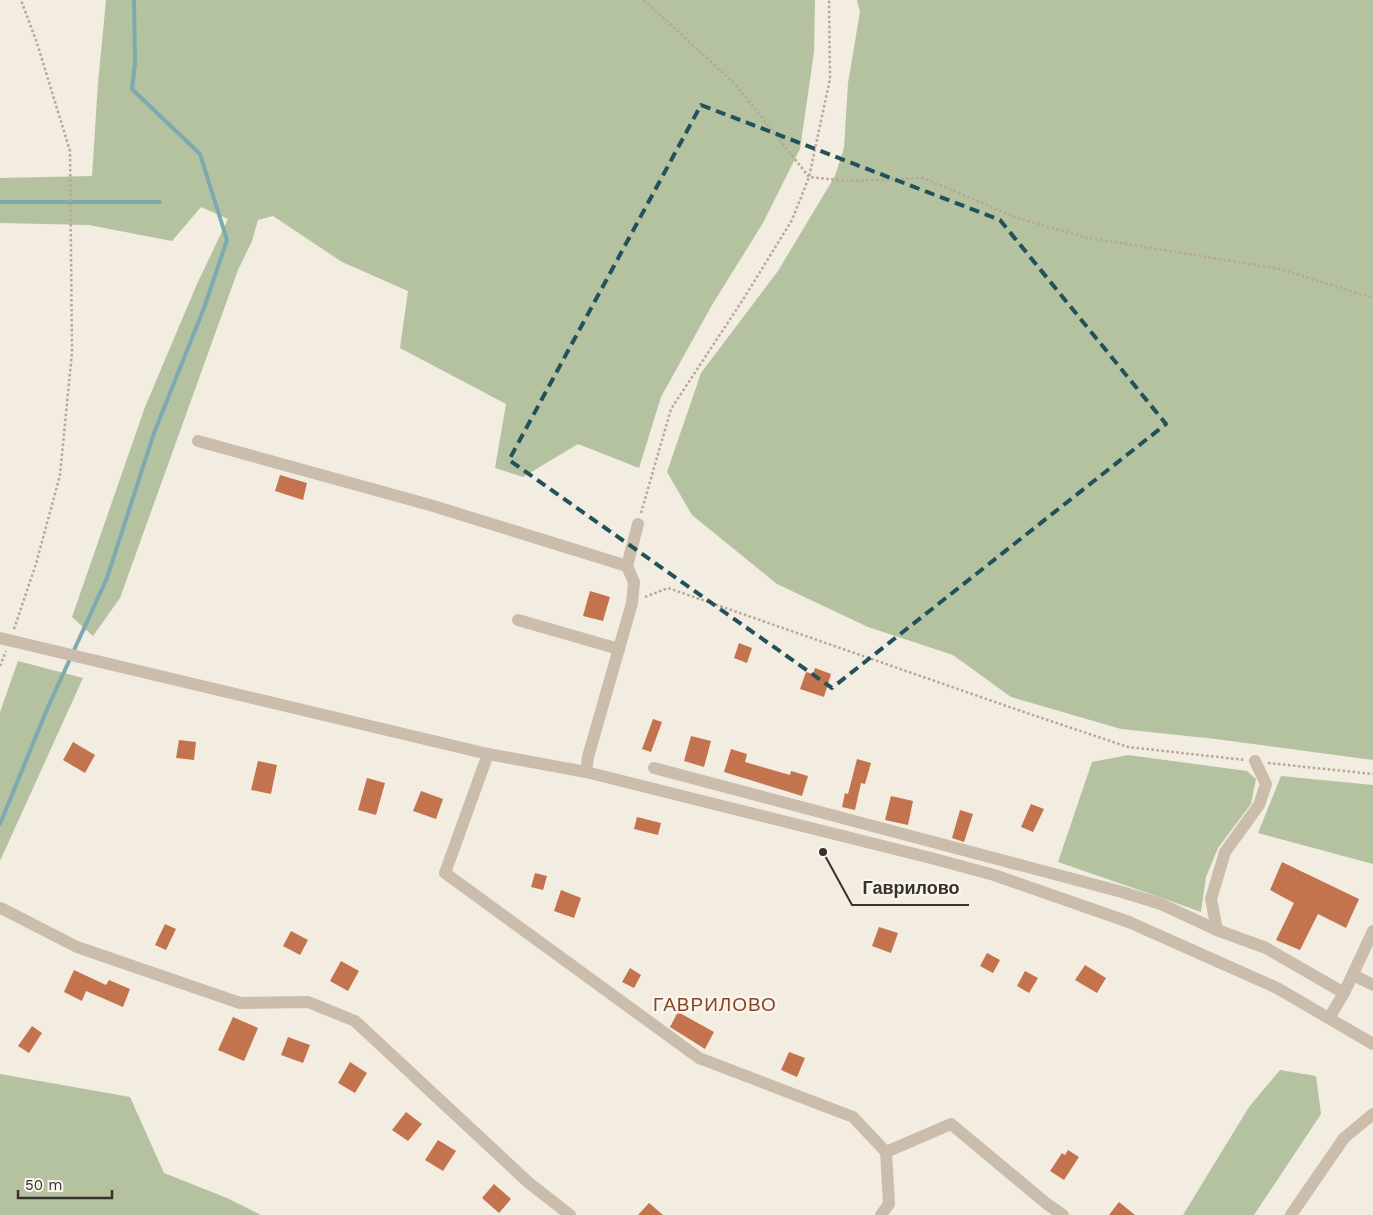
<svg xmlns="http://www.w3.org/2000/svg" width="1373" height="1215" font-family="'Work Sans',sans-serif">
	<rect width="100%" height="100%" fill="#f3ece0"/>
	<g fill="#b4c2a0">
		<path d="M106,0H815L814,52L800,149L763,223L712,305L661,397L639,468L578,444L523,477L495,468L506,404L400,348L408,291L342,262L273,216L258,220L252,241L238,270L120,598L93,636L72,617L145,407L197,284L228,219L201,207L172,241L89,225L0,223V178L92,176L98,83Z"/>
		<path d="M857,0H1373V760L1216,739L1121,729L1011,697L953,655L868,627L777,584L692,515L667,472L701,373L778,271L835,176L844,148L848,83L860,12Z"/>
		<path d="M18,661L83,678L0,861V712Z"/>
		<path d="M1128,755L1247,771L1256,779L1251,804L1218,848L1206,877L1201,912L1165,899L1058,862L1092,762Z"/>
		<path d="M1281,776L1373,785V864L1258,833Z"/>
		<path d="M1280,1070L1316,1076L1321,1114L1254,1215H1183L1249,1107Z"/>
		<path d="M0,1074L130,1097L164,1173L227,1198L261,1215H0Z"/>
	</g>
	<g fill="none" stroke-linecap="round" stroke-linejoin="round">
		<g stroke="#7fa9b0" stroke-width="4">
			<path d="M0,202H160"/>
			<path d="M0,824L48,707L107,578L154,433L204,308L227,240L200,154L132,89L135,63L134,0"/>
		</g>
	</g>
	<g fill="#c3744e">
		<path d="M280,475L307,483L303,500L275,491Z"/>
		<path d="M590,591L610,597L603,621L583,616Z"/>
		<path d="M739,643L752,648L747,663L734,658Z"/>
		<path d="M815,668L831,674L824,697L800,689L806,672L813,674Z"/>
		<path d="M653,719L662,722L651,752L642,749Z"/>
		<path d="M691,736L711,741L704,767L684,761Z"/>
		<path d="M179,740L196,742L194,760L176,758Z"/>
		<path d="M73,742L95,755L85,773L63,760Z"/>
		<path d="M731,749L747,754L745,762L790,775L791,771L808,776L802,796L724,772Z"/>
		<path d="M857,759L871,763L865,784L861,783L855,810L842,807L845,793L848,794Z"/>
		<path d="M258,761L277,765L271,794L251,790Z"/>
		<path d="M367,778L385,783L376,815L358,810Z"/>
		<path d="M421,791L443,799L436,819L413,811Z"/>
		<path d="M891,796L913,801L908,825L885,820Z"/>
		<path d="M1031,804L1044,809L1033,832L1021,827Z"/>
		<path d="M960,810L973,814L964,842L952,838Z"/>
		<path d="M637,817L661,823L658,835L634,829Z"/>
		<path d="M1282,862L1359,899L1346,928L1318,914L1300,950L1276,940L1294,903L1270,890Z"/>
		<path d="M535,873L547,876L543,890L531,887Z"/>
		<path d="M561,890L581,898L574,918L554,911Z"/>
		<path d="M165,924L176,929L166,950L155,945Z"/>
		<path d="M879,927L898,933L891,953L872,946Z"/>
		<path d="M291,931L308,940L300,955L283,946Z"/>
		<path d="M987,953L1000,960L993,973L980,966Z"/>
		<path d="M341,961L359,971L348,991L330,981Z"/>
		<path d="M1085,965L1106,978L1097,993L1075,980Z"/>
		<path d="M630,968L641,975L634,988L622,982Z"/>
		<path d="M74,970L106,985L109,980L130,989L123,1007L86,991L82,1001L64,992Z"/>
		<path d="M1025,971L1038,978L1029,993L1017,986Z"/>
		<path d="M678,1012L714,1032L705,1049L670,1027Z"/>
		<path d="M233,1017L258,1028L244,1061L218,1050Z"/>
		<path d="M32,1026L42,1033L29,1053L18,1046Z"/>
		<path d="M288,1037L310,1045L303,1063L281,1055Z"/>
		<path d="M789,1052L805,1058L797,1077L781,1070Z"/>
		<path d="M350,1062L367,1073L355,1093L338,1083Z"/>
		<path d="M406,1112L422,1124L408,1141L392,1130Z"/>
		<path d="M438,1140L456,1151L443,1171L425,1160Z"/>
		<path d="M1068,1150L1079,1157L1064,1180L1050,1171L1062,1153L1065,1155Z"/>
		<path d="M494,1184L511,1199L499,1213L482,1198Z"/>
		<path d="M1119,1202L1135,1215H1109Z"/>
		<path d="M649,1203L663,1215H638Z"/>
	</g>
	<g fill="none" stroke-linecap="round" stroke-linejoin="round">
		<g stroke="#b7a796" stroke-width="2.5" stroke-dasharray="2.5 2.5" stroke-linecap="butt">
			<path d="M644,0L736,85L809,177L850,181L923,178L1018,218L1084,237L1280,269L1373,298"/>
			<path d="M641,513L671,409L744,298L792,220L809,177L830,79L829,0"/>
			<path d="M645,597L668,588L1018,710L1128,747L1245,760"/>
			<path d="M14,629L36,564L60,475L72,352L70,151L37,43L21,0"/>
			<path d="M0,666L6,651"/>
			<path d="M1268,763L1373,774"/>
		</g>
		<g stroke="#cbbdac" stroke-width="12">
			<path d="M198,441L430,505L627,566"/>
			<path d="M518,620L619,649"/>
			<path d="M0,638L488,754L586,772L931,858L994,875L1129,922L1277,988L1373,1044"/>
			<path d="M488,754L445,873L699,1058L853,1117L886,1152L889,1204L881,1215"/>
			<path d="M654,768L1122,892L1161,904L1217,930L1266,948L1344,993L1373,931"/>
			<path d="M586,772L588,757L632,603L634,582L627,566L638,524"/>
			<path d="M1,908L77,947L240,1003L308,1002L355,1021L529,1183L570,1215"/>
			<path d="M1217,930L1211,899L1225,852L1259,805L1266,784L1255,761"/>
			<path d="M1353,975L1373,985"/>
			<path d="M1329,1018L1344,993"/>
			<path d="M886,1152L951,1124L1047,1204L1063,1215"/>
			<path d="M1291,1215L1344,1138L1373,1114"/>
		</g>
	</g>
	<path fill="none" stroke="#21525b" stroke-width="4" stroke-dasharray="10 6" stroke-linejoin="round" d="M701,105L1000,220L1166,424L832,688L509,460Z"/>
	<g text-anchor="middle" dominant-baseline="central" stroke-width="5" stroke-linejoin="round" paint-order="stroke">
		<g font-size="19" letter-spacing="1" fill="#874525" stroke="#faf5ed">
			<text x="715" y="1004">ГАВРИЛОВО</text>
		</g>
	</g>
	<path fill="none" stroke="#39312b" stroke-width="2" d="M823 852L852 905H969"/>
	<circle fill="#39312b" stroke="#faf5ed" stroke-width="2" cx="823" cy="852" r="5"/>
	<g font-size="18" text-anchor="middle" font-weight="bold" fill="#39312b" stroke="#faf5ed" stroke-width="5" stroke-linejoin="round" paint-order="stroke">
		<text x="911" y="894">Гаврилово</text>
	</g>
	<path d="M18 1190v8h94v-8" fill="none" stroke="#39312b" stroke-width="2.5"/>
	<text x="25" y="1190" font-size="15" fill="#39312b" stroke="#faf5ed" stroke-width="4" paint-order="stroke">50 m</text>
</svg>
